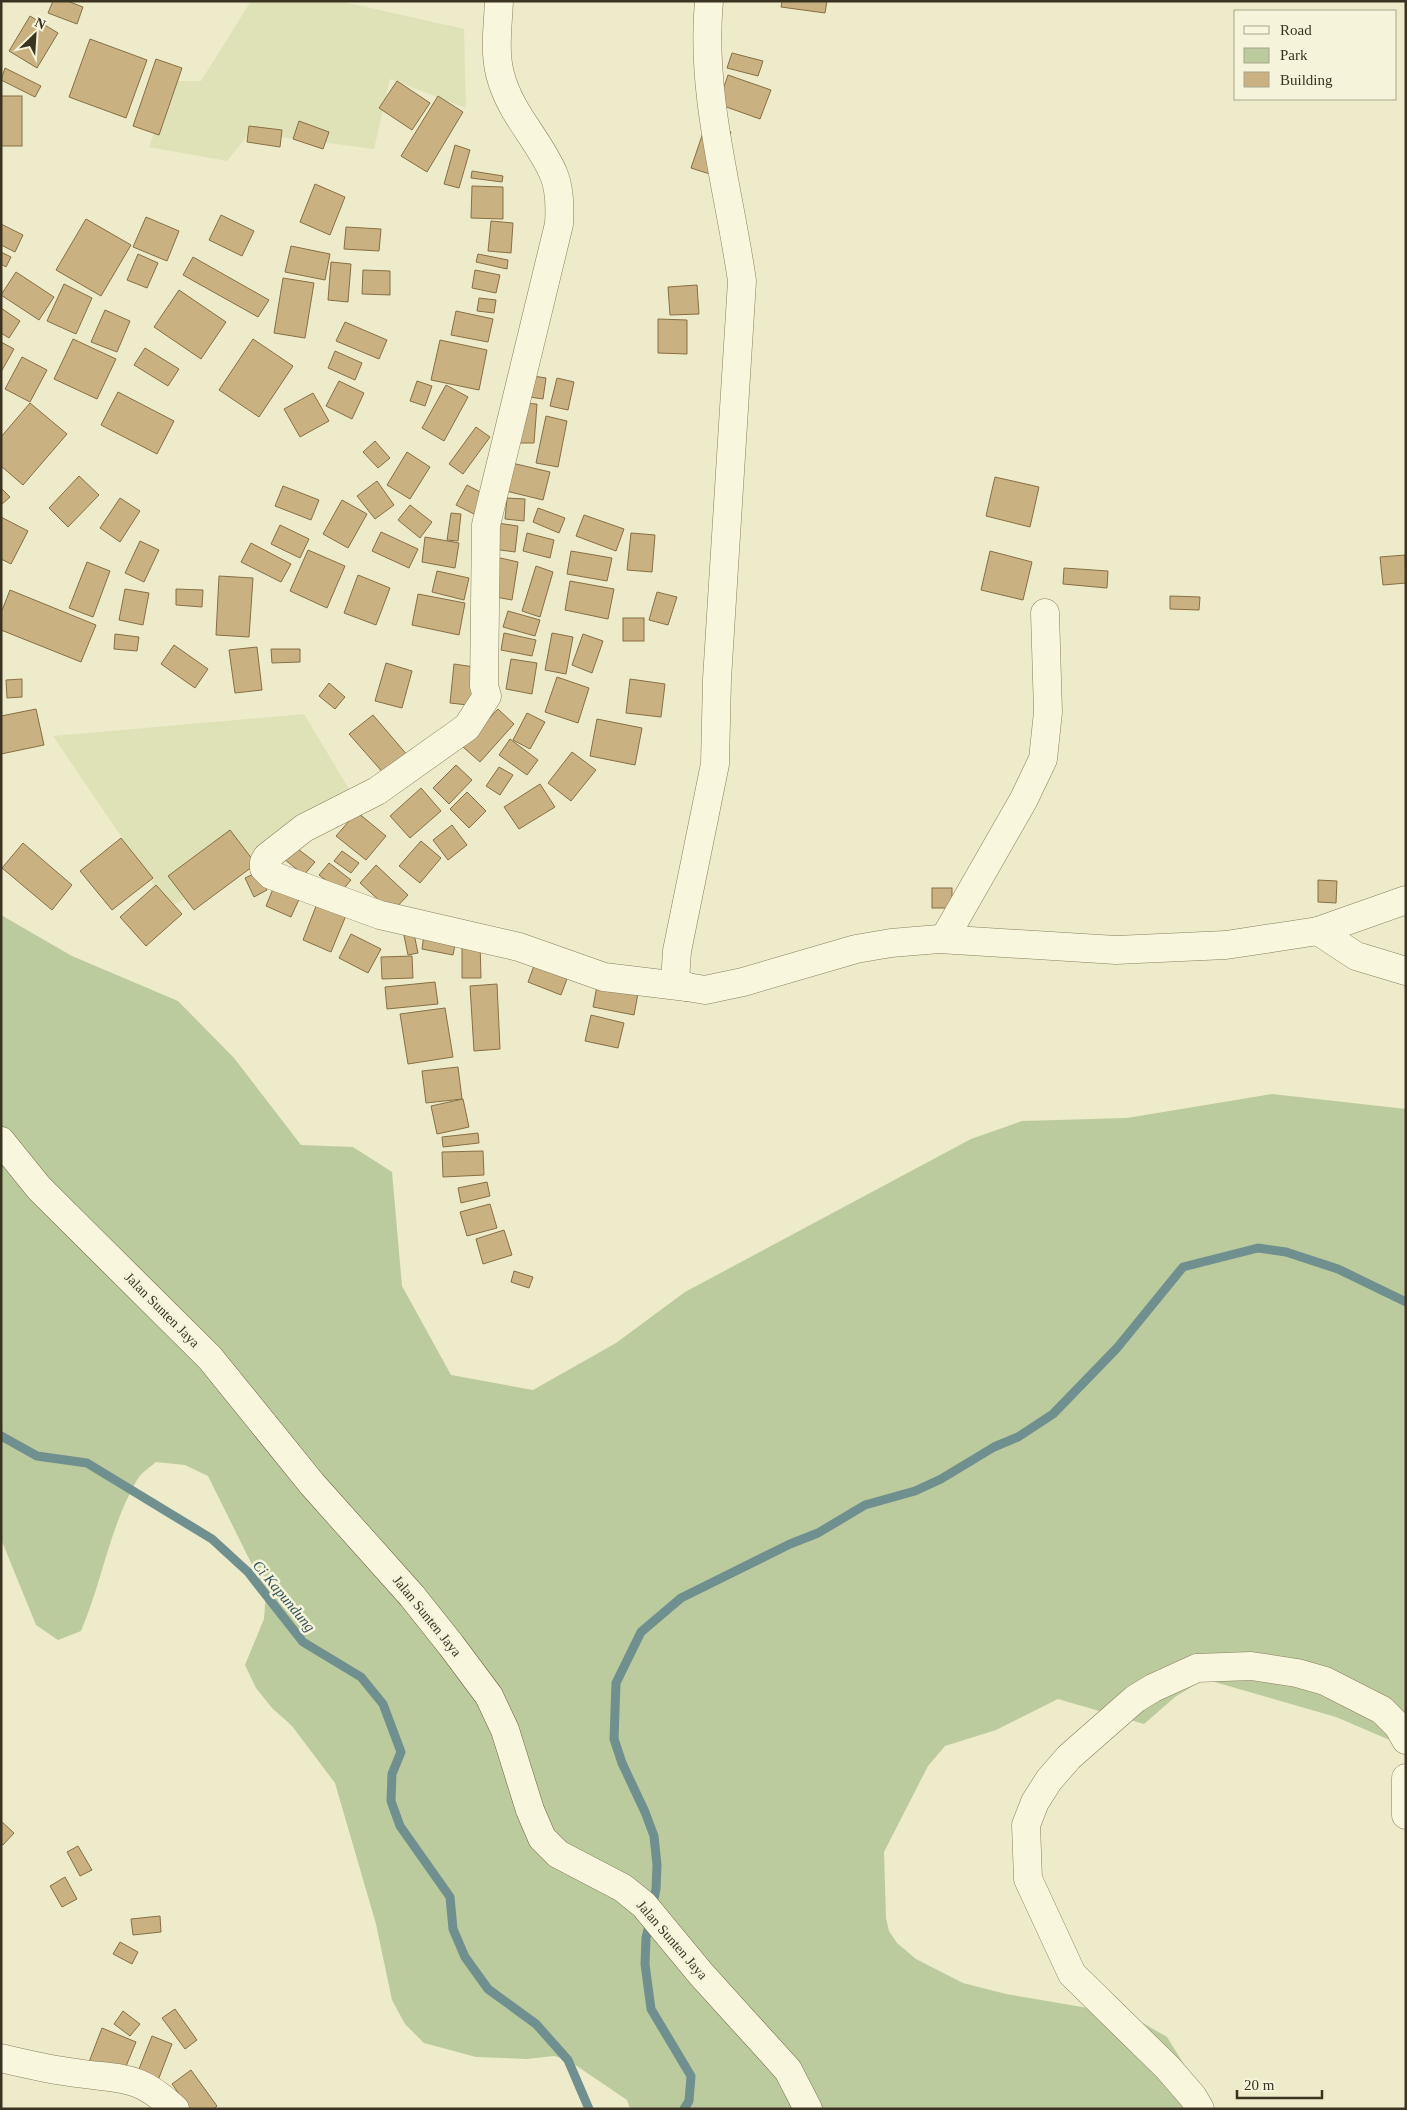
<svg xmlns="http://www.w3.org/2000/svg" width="1407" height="2110" font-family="Georgia,serif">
	<rect width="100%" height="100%" fill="#edebc9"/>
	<g fill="#dfe2b7">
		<path d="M251,1H340L464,29L466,108L390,79L374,149L250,133L227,161L149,147L173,81H201Z"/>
		<path d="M304,714L361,809L169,907L53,736Z"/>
	</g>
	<path fill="#bbcb9d" d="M1,915L72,956L178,1001L234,1058L301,1145L353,1147L392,1172L402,1286L451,1375L533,1390L616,1343L685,1292L971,1139L1022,1121L1127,1118L1272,1094L1406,1109V1747L1336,1717L1204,1679L1175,1697L1144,1724L1058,1699L996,1730L945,1746L928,1766L884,1852L886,1918L889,1931L897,1943L916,1959L963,1983L1006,1994L1129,2015L1167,2037L1208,2103V2109H630L627,2100L568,2060L554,2056L527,2059L476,2057L424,2043L405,2024L392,2000L376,1924L335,1783L292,1726L272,1708L256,1688L245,1665L264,1619L266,1593L208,1476L185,1465L156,1462C150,1467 141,1473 137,1480C110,1526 102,1582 81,1631L58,1640L36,1625L1,1539Z"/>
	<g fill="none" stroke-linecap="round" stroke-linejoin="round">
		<g stroke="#709090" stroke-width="9">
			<path d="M1,1436L37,1456L87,1463L212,1539L248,1572L303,1642L361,1677L383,1704L401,1752L392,1774L391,1801L400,1826L450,1897L453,1929L465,1957L488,1989L536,2024L568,2060L589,2109"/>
			<path d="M652,1908L656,1889L657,1865L654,1836L645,1812L622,1763L614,1739L616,1683L641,1632L681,1598L790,1544L818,1533L865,1505L915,1491L941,1479L994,1447L1018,1437L1053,1414L1117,1348L1183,1267L1258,1248L1286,1252L1338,1269L1406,1302"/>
			<path d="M650,1921L646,1938L645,1964L651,2009L691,2076L689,2101L684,2109"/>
		</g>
	</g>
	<g fill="#c9b181" stroke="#876f45">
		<path d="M53,1H67L83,7L77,24L48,13Z"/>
		<path d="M782,1H827L825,13L781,7Z"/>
		<path d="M30,16L58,33L37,68L9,51Z"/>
		<path d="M90,39L147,60L126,118L69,97Z"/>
		<path d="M732,53L763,61L758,76L727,68Z"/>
		<path d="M156,59L182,68L159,135L133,126Z"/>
		<path d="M5,68L41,86L35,97L1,80Z"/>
		<path d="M728,75L771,90L760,119L718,104Z"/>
		<path d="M397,81L430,103L412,130L379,108Z"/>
		<rect x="1" y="96" width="21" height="50"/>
		<path d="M438,96L463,112L427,172L401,156Z"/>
		<path d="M299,121L329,132L323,149L293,139Z"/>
		<path d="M706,124L731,132L716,176L691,168Z"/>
		<path d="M249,126L282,130L280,147L247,142Z"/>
		<path d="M455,145L470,150L459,188L444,184Z"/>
		<path d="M472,171L503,176L502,182L471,178Z"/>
		<path d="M315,184L345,197L330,235L300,222Z"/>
		<path d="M472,186L503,187V219L471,218Z"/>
		<path d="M221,215L254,231L242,256L209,240Z"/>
		<path d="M146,217L179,231L167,261L133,247Z"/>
		<path d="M86,219L131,245L101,296L56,270Z"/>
		<path d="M491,221L513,223L511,253L488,251Z"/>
		<path d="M1,224L23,235L15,252L1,245Z"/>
		<path d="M346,227L381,229L379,251L344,249Z"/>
		<path d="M291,246L330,254L325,280L285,272Z"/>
		<path d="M1,252L11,257L6,267L1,264Z"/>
		<path d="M138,254L158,263L147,288L127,280Z"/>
		<path d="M478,254L508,260L507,269L476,262Z"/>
		<path d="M193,257L269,300L258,317L183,275Z"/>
		<path d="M331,262L351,264L348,302L328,300Z"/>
		<path d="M363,270L390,271V295L362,294Z"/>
		<path d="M475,270L500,275L496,293L472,288Z"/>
		<path d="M16,272L54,297L39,320L1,295Z"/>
		<path d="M283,278L314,283L305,338L274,333Z"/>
		<path d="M64,284L92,298L76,334L47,321Z"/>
		<path d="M697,285L699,314L670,315L668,287Z"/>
		<path d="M179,290L226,322L201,359L154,327Z"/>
		<path d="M479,298L496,300L494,313L477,311Z"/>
		<path d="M1,308L20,321L9,338L1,333Z"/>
		<path d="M105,310L130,321L117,352L91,342Z"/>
		<path d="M456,311L493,319L488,342L451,335Z"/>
		<path d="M658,319L687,320V354L658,353Z"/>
		<path d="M345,322L387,340L379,359L336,341Z"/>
		<path d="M73,339L116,359L97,399L54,379Z"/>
		<path d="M253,339L293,366L259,417L219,390Z"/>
		<path d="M440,340L487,350L479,390L431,380Z"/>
		<path d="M1,342L14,349L1,372Z"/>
		<path d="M145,348L179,369L168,386L134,365Z"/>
		<path d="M335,351L362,363L355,380L328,368Z"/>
		<path d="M22,357L47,370L30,402L5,389Z"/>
		<path d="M527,375L546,378L543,399L523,396Z"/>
		<path d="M557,378L574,382L568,410L550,406Z"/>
		<path d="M339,381L364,393L352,419L326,406Z"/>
		<path d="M417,381L432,386L425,406L410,401Z"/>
		<path d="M446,385L468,397L444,441L422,428Z"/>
		<path d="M118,392L174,421L157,454L101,425Z"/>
		<path d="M313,393L329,421L300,437L284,409Z"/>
		<path d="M30,403L67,434L23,485L1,466V437Z"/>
		<path d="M521,403L537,404L534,443H519Z"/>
		<path d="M546,416L567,421L558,467L536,463Z"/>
		<path d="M476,427L490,437L463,474L449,464Z"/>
		<path d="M375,441L390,458L378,468L363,452Z"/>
		<path d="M407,452L430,467L410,499L387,485Z"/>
		<path d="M512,463L550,472L543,500L506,491Z"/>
		<path d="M79,476L99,495L68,527L49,508Z"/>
		<path d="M995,477L1039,487L1030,527L986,516Z"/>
		<path d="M377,481L394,505L375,519L357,496Z"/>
		<path d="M467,485L484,494L474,514L456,505Z"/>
		<path d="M283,486L319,500L311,520L275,506Z"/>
		<path d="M1,488L10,497L1,505Z"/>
		<path d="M120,498L140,511L120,542L100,528Z"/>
		<path d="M507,498L525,499L524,521L505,519Z"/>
		<path d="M342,500L367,514L348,548L323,534Z"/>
		<path d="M410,505L432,522L420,538L398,520Z"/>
		<path d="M538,508L565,518L559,533L533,522Z"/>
		<path d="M451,513L461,514L458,541L447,540Z"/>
		<path d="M584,515L624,529L616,551L576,536Z"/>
		<path d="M1,517L28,531L11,564L1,559Z"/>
		<path d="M497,523L518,526L515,552L493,549Z"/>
		<path d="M280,525L309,539L300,558L271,544Z"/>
		<path d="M381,532L418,549L409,568L372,551Z"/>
		<path d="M527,533L554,540L550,558L523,551Z"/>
		<path d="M631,533L655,535L652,572L627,570Z"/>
		<path d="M425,537L459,543L455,568L422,562Z"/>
		<path d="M140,541L159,550L144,582L125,573Z"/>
		<path d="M251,543L291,564L281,582L241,562Z"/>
		<path d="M308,550L345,566L327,608L290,591Z"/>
		<path d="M571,551L612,558L607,581L567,574Z"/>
		<path d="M990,551L1032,562L1023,600L981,590Z"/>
		<path d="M1405,555L1406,583L1383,585L1380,557Z"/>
		<path d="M496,557L518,562L512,600L490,596Z"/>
		<path d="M87,562L110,571L93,617L69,608Z"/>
		<path d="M536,566L553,572L540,617L522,611Z"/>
		<path d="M1064,568L1108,571L1107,588L1063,584Z"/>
		<path d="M437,571L469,578L464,600L432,592Z"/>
		<path d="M358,575L390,588L376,625L344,613Z"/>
		<path d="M219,576L253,578L249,637L216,635Z"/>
		<path d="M570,581L614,589L608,619L565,610Z"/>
		<path d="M125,589L149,593L143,625L119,620Z"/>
		<path d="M176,589L203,590L202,607L176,605Z"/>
		<path d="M10,590L96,625L81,662L1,630V613Z"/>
		<path d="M657,592L677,597L668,625L649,620Z"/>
		<path d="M418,594L465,603L459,635L412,625Z"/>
		<path d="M1170,596L1200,597L1199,610L1170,609Z"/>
		<path d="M508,611L540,620L535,636L503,627Z"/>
		<rect x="623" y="618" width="21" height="23"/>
		<path d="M504,633L536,640L532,656L501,650Z"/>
		<path d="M552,633L573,637L566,674L545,670Z"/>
		<path d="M115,634L139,637L137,651L114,649Z"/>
		<path d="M583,634L603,641L592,673L572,665Z"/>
		<path d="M174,645L208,669L195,688L161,664Z"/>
		<path d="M257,647L262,690L235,693L229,650Z"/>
		<path d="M271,649H300V662L272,663Z"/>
		<path d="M511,659L537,663L532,694L506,689Z"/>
		<path d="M386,663L412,671L402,708L375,701Z"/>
		<path d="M454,664L481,668L477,706L450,703Z"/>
		<path d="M557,677L589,688L578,723L545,712Z"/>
		<path d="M22,679V697L7,698L6,680Z"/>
		<path d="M630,679L665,684L661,717L626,713Z"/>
		<path d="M329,683L345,697L335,709L319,696Z"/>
		<path d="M36,709L44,745L1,754V716Z"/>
		<path d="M498,709L514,724L480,762L463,747Z"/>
		<path d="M527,713L545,722L530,749L513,740Z"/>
		<path d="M373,715L408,756L385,775L349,734Z"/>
		<path d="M597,719L642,728L635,765L590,756Z"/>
		<path d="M510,739L538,760L527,775L499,755Z"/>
		<path d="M572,752L596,770L571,801L548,783Z"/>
		<path d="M456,765L472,780L449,804L433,788Z"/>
		<path d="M499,767L513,775L500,795L486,786Z"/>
		<path d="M540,784L555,807L519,829L504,807Z"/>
		<path d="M421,788L441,811L410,838L390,816Z"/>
		<path d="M467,792L486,811L469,828L450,809Z"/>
		<path d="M357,812L386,836L366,860L336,836Z"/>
		<path d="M452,825L467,845L448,860L433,840Z"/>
		<path d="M230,830L256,864L194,910L168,876Z"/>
		<path d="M121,838L153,878L112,910L80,871Z"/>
		<path d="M421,841L441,858L420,883L399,866Z"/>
		<path d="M23,843L72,885L52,910L2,868Z"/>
		<path d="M294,846L315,862L304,875L284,859Z"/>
		<path d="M342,851L359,863L351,873L334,861Z"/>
		<path d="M329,863L351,880L341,892L319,875Z"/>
		<path d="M376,865L408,895L392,912L360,883Z"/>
		<path d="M258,872L267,890L254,897L245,878Z"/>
		<path d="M1318,880L1337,881L1336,903L1318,902Z"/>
		<path d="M275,884L301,895L291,917L266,906Z"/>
		<path d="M156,885L182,914L146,946L120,917Z"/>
		<rect x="932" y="888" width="20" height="20"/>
		<path d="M318,901L347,913L331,952L303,940Z"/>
		<path d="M413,929L418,953L408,955L403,931Z"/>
		<path d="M351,934L381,949L368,973L339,958Z"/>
		<path d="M424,934L456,940L453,955L422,949Z"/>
		<path d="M462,942H480L481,978H462Z"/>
		<path d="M538,955L571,968L561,995L528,982Z"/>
		<path d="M412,956L413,978L382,979L381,957Z"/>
		<path d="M598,981L639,988L634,1015L593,1007Z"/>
		<path d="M435,982L438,1004L387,1009L385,987Z"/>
		<path d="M497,984L500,1049L474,1051L470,986Z"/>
		<path d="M445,1008L453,1057L408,1064L400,1014Z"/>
		<path d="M591,1015L624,1023L618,1048L585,1041Z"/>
		<path d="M458,1067L462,1099L426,1103L422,1071Z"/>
		<path d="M463,1099L469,1127L437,1134L431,1106Z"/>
		<path d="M478,1133L479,1143L443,1147L442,1137Z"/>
		<path d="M483,1151L484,1175L443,1177L442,1152Z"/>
		<path d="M487,1182L490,1196L461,1203L458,1188Z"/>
		<path d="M490,1204L497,1228L467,1236L460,1212Z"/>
		<path d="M504,1230L512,1255L483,1264L476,1239Z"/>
		<path d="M514,1271L533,1277L529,1288L511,1282Z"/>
		<path d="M1,1821L14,1833L3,1845L1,1844Z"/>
		<path d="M78,1846L92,1870L80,1876L67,1852Z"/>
		<path d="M65,1877L77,1899L62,1907L50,1886Z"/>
		<path d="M160,1916L161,1932L133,1935L131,1919Z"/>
		<path d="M120,1942L138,1952L132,1964L113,1954Z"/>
		<path d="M175,2009L197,2040L185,2049L162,2018Z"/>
		<path d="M123,2011L140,2024L130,2036L114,2024Z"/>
		<path d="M102,2028L136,2042L122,2076L89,2062Z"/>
		<path d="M152,2036L172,2044L157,2083L137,2074Z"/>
		<path d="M191,2070L217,2106L214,2109H190L172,2084Z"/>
	</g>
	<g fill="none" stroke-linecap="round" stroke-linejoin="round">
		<g stroke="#897f5e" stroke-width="29">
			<g id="minor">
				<path d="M499,1C498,25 494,51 500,74C510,114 539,139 554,175C560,190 560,208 559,224L486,525L484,686L487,696L467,727L377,791L304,828L267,857L264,862V868L271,875L380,915L519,947L604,977L687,987"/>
				<path d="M709,1C700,95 729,189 742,281L717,679L715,764L677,951L675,982L687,987L705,990L743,982L856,949L891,943L939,939L1116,950L1226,945L1318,931L1406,900"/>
				<path d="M1318,931L1356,956L1406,971"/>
				<path d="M944,939L1024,799L1043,759L1048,712L1045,613"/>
				<path d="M1406,1778V1815"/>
				<path d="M1,2058C26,2064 52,2070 77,2073C124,2080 137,2074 175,2109"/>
				<path d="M1200,2109L1193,2097L1168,2068L1072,1974L1028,1879L1026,1825L1035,1802L1049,1780L1069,1757L1135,1699L1153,1688L1197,1668L1251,1666L1297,1673L1325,1681L1382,1710L1398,1726L1406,1740"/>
			</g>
		</g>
		<g stroke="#6b6041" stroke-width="29">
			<path id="secondary" d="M1,1141L39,1188L210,1358L312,1484L412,1596L451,1645L489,1696L505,1730L530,1810L542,1838L558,1854L623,1888L644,1905L701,1974L788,2070L808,2109"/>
		</g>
		<use href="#minor" stroke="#f8f6dd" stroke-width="28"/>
		<use href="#secondary" stroke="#f8f6dd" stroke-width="28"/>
	</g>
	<g text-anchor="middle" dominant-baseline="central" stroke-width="5" stroke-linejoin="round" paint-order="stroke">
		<g font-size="14" fill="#3a3321" stroke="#f5f3d9">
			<text transform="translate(162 1310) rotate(45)">Jalan Sunten Jaya</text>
			<text transform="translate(427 1616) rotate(51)">Jalan Sunten Jaya</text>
			<text transform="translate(672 1940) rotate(49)">Jalan Sunten Jaya</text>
		</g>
		<g font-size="15" font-style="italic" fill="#315259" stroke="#f5f3d9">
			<text transform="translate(284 1596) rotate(50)">Ci Kapundung</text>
		</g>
	</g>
	<rect width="1407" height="2110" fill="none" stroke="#3a3321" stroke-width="5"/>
	<rect x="1234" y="10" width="162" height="90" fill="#f5f3d9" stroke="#aaa68f"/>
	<rect x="1244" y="26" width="25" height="8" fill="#f8f6dd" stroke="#aaa68f"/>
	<text x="1280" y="35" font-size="15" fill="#3a3321">Road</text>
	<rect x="1244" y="48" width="25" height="15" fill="#bbcb9d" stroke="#aaa68f"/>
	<text x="1280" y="60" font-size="15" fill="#3a3321">Park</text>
	<rect x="1244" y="72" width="25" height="15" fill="#c9b181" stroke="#aaa68f"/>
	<text x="1280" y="85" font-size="15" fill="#3a3321">Building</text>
	<g transform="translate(35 35) rotate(25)" stroke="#f5f3d9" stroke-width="4" paint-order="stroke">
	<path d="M0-4L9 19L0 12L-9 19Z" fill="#3a3321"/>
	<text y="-8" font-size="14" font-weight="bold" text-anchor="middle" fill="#3a3321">N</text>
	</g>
	<path d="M1237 2090v8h85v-8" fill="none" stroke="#3a3321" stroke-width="2.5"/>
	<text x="1244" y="2090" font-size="15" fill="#3a3321" stroke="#f5f3d9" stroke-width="4" paint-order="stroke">20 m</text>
</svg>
